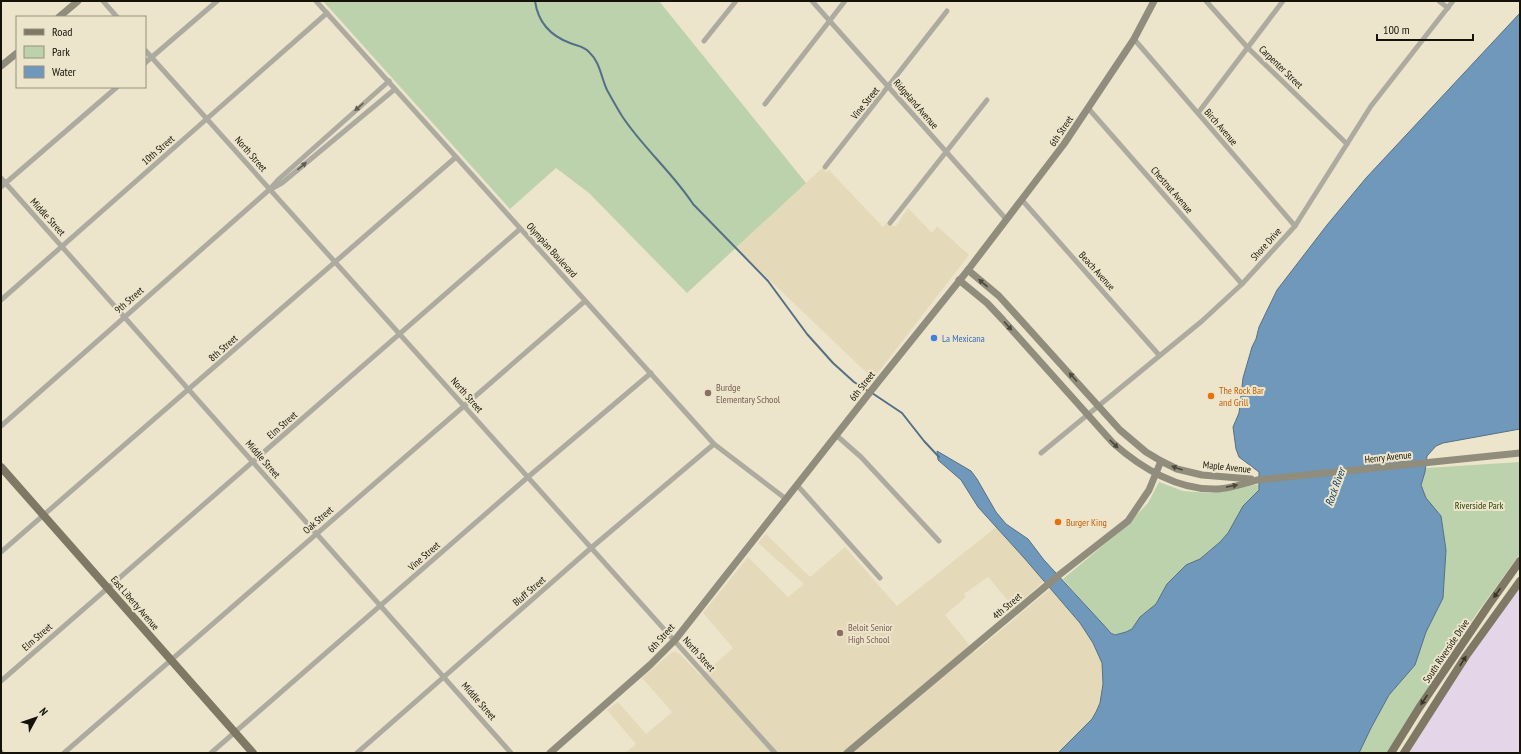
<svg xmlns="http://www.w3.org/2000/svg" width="1521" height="754" font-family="'PT Sans Narrow',sans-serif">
	<rect width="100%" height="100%" fill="#ede5cb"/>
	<path fill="#e5d5e8" d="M1520,588V753H1409L1449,688L1479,643Z"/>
	<g fill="#e4dab9">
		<path d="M822,168L826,172L829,170L883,227L888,221L892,226H896L908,208L932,233L937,226L969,255L873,379L736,248Z"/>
		<path d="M996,527L1044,581L1014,608L988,577L964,594L966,597L945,615L975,652L1050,589L1080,623L1093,643L1102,664L1103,684L1100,703L1092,719L1058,753H625L636,744L607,710L618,702L646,734L672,712L642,678L672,652H675L681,655L701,676L733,648L703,613L748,557L788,597L804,584L758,543L766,534L810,577L845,547L897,606Z"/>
	</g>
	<g fill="#bcd2ac">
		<path d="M323,1H659L806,183L687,293L589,193L556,168L510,209Z"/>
		<path d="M1520,462V554L1477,613L1436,675L1388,753H1358L1389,695L1415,665L1426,632L1443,598L1446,550L1441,516L1426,498L1421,485L1426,468Z"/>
		<path d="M1159,482L1183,491L1210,493L1260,484L1259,490L1243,506L1228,533L1220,542L1200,559L1186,566L1167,584L1156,604L1140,617L1132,629L1126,632L1115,635L1104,626L1063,579L1124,528L1148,503Z"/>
	</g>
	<path fill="#7098bb" stroke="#547086" d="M1520,13V429L1443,443L1436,446L1427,456L1425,472L1421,485L1426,498L1441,516L1446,550L1443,598L1426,632L1415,665L1389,695L1371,728L1359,753H1058L1092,719L1096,712L1100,703L1103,684L1102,663L1093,643L1080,623L1025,559L978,507L961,480L938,460L937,451L971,471L977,479L996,512L1006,524L1028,539L1044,560L1111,633L1115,635L1126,632L1132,629L1140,617L1156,604L1167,584L1186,565L1200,559L1220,542L1228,533L1243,506L1259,490V472L1239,457L1236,449L1233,427L1239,413L1243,378L1252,347L1256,339L1259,327L1277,290L1327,225L1366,178Z"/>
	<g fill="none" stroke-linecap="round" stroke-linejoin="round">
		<g stroke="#547086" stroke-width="2">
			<path d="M535,1C538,22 551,36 570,43C577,46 584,46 589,52C600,62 601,77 607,90C612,99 617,108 622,116C643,148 673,173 693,204L768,281L807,334L833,363L854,382L868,391"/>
			<path d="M872,393L902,413L924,441L939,457"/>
		</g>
		<g stroke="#adaa9f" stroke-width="5">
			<path d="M103,1L117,17"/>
			<path d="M316,1L714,444L786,499"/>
			<path d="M812,1L1006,219"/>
			<path d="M1206,1L1248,48L1347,144"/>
			<path d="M1439,1L1448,8"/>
			<path d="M1134,39L1295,226"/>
			<path d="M704,41L736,1"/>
			<path d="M145,50L775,753"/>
			<path d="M145,63L217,1"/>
			<path d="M765,104L845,1"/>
			<path d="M1088,108L1242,284"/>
			<path d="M1198,113L1283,1"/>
			<path d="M825,167L947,11"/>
			<path d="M1,178L511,753"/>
			<path d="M1,187L117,87"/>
			<path d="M273,188L282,183L395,89"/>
			<path d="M1022,200L1159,355"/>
			<path d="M890,223L987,100"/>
			<path d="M1,300L327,13"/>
			<path d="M1,426L270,189L279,179L389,81"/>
			<path d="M836,435L861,457L939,541"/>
			<path d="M1041,453L1202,321L1242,284L1295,226L1371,106L1453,1"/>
			<path d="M797,485L880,578"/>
			<path d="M1,552L456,157"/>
			<path d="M1,681L520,229"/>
			<path d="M1,752V753"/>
			<path d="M64,753L585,301"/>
			<path d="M211,753L528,477L651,373"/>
			<path d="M357,753L591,548L714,444"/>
		</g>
		<g stroke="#918d7d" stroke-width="7">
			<path d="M59,17L78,1"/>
			<path d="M1,66L17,53"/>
			<path d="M968,270L999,296L1120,430L1146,452L1161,461L1177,469L1202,475L1251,479"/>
			<path d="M959,280L987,303L1003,320L1113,443C1141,468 1179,491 1218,489C1231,488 1244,484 1257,480L1520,453"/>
			<path d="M550,753L650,665L675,640L878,382L968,270L1064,144L1134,39L1154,1"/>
			<path d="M847,753L1059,575L1128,521L1149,490L1161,461"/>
		</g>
		<g stroke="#7e7865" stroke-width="8">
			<path d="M1,467L253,753"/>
			<path d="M1391,753L1419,708L1488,606L1520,561"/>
			<path d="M1404,753L1466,656L1520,581"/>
		</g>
	</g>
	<defs><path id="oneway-solid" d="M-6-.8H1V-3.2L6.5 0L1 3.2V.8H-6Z"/></defs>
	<g fill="#605e54">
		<use href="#oneway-solid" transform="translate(359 107) rotate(138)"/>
		<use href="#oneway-solid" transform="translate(302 166) rotate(-40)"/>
	</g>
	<g fill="#4c493d">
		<use href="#oneway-solid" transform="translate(983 283) rotate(-140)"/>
		<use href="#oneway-solid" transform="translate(1008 326) rotate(48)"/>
		<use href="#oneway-solid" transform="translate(1073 377) rotate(-132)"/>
		<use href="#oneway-solid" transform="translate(1114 444) rotate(44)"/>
		<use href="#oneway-solid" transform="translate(1177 468) rotate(-160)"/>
		<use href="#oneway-solid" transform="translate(1232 486) rotate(-11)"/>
	</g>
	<g fill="#393629">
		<use href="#oneway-solid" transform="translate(1497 593) rotate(125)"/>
		<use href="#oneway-solid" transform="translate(1463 661) rotate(-57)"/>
		<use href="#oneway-solid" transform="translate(1424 700) rotate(124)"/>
	</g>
	<circle fill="#3f7fe0" stroke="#ede5cb" stroke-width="1.5" cx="934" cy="338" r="4"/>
	<g fill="#8d6e63" stroke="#ede5cb" stroke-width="1.5">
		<circle cx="708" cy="393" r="4"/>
		<circle cx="840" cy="633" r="4"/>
	</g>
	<g fill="#e8710a" stroke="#ede5cb" stroke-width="1.5">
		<circle cx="1211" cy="396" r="4"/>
		<circle cx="1058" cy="522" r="4"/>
	</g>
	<g text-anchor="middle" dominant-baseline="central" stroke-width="4" stroke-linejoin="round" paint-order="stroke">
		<g font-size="10" fill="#141209" stroke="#ede5cb">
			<text transform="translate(1281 67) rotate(44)">Carpenter Street</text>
			<text transform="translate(865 103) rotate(-51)">Vine Street</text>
			<text transform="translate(916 104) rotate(49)">Ridgeland Avenue</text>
			<text transform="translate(1221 127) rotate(49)">Birch Avenue</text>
			<text transform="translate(1061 131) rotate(-56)">6th Street</text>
			<text transform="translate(158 150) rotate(-41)">10th Street</text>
			<text transform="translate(251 154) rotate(49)">North Street</text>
			<text transform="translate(1172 190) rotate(49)">Chestnut Avenue</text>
			<text transform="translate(48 217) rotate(48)">Middle Street</text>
			<text transform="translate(1266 244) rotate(-48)">Shore Drive</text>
			<text transform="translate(552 250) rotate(48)">Olympian Boulevard</text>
			<text transform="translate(1097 271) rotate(48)">Beach Avenue</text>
			<text transform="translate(129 300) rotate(-41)">9th Street</text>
			<text transform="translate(223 348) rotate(-41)">8th Street</text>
			<text transform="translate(862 386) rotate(-52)">6th Street</text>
			<text transform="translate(467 395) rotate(49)">North Street</text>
			<text transform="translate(282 425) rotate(-41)">Elm Street</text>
			<text transform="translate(1388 457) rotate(-6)">Henry Avenue</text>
			<text transform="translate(263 459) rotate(49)">Middle Street</text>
			<text transform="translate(1227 467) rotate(6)">Maple Avenue</text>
			<text transform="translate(318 520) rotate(-41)">Oak Street</text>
			<text transform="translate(424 556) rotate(-41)">Vine Street</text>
			<text transform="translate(529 591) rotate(-41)">Bluff Street</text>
			<text transform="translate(135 603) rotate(49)">East Liberty Avenue</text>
			<text transform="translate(1007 606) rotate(-40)">4th Street</text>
			<text transform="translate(37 637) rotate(-41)">Elm Street</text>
			<text transform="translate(661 638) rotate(-48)">6th Street</text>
			<text transform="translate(1446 651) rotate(-56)">South Riverside Drive</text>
			<text transform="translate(699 654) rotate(48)">North Street</text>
			<text transform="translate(479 701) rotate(49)">Middle Street</text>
		</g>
		<g font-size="10" fill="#366cbe" stroke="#ede5cb" text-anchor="start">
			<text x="942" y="338">La Mexicana</text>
		</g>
		<g font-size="10" fill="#785e54" stroke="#ede5cb" text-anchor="start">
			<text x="716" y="387">Burdge<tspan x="716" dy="12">Elementary School</tspan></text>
			<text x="848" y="627">Beloit Senior<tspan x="848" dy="12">High School</tspan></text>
		</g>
		<g font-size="10" fill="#c56008" stroke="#ede5cb" text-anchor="start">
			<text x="1219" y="390">The Rock Bar<tspan x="1219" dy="12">and Grill</tspan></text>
			<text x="1066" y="522">Burger King</text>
		</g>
		<g font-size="10" fill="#274601" stroke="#ede5cb">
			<text x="1479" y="505">Riverside Park</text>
		</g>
		<g font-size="11" font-style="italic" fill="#113f63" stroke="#ede5cb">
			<text transform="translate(1335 487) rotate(-70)">Rock River</text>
		</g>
	</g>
	<rect width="1521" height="754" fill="none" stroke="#141209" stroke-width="4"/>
	<rect x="16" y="16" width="130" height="72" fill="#ede5cb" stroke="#96917d"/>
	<rect x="24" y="29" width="20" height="6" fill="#7e7865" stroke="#96917d"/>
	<text x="52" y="36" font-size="12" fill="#141209">Road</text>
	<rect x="24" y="46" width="20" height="12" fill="#bcd2ac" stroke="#96917d"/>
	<text x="52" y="56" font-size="12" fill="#141209">Park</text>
	<rect x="24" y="66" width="20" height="12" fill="#7098bb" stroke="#96917d"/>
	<text x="52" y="76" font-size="12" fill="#141209">Water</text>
	<g transform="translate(36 718) rotate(50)" stroke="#ede5cb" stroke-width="3" paint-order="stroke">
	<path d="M0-3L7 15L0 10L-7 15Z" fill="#141209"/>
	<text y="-6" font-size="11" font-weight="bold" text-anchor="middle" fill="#141209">N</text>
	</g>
	<path d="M1377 34v6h96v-6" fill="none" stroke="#141209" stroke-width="2"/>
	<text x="1383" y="34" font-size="12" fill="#141209" stroke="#ede5cb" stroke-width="3" paint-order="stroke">100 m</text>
</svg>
